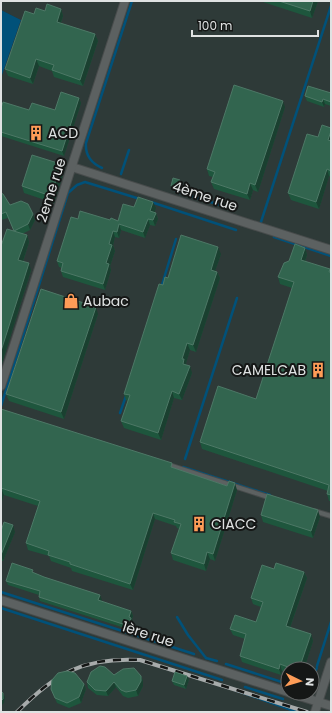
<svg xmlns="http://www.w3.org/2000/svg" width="332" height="713" font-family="Poppins,sans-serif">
	<rect width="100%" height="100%" fill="#2a2f2f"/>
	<path fill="#2e3a38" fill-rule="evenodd" d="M1,1H331V712H1V78L21,20L1,10ZM288,669H312V693H288Z"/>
	<path fill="#015179" d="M1,10L21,20L1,78Z"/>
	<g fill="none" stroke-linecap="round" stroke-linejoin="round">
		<g stroke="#015179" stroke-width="2.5">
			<path d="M102,168C91,163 85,155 86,143L132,1"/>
			<path d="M121,174L129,150"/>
			<path d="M176,191L220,205"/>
			<path d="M151,202L236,230"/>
			<path d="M262,225H260L331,6"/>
			<path d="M274,237L331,256"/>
			<path d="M161,288L176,239"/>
			<path d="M1,406L68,193L77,185L85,182L140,199"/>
			<path d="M120,413L126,396"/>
			<path d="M185,459L237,298"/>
			<path d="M183,467L270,495"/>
			<path d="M1,592L194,654"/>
			<path d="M1,608L222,680"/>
			<path d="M177,617L188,635L206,658"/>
			<path d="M206,658L217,661"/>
			<path d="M226,664L288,684"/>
			<path d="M317,666L331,622"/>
			<path d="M312,677L317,668"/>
			<path d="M245,687L283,699"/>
			<path d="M235,690L297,712"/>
		</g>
		<g stroke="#484c4c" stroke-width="6">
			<g id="lane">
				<path d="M169,465L271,498"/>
				<path d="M314,511L331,516"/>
			</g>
		</g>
		<g stroke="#484c4c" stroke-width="10">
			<g id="street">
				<path d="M72,167L331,250"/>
				<path d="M1,386L125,1"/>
				<path d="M1,600L288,692"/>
				<path d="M290,693L331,706"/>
				<path d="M315,712L331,662"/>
			</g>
		</g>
		<use href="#lane" stroke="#5c6161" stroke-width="4"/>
		<use href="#street" stroke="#5c6161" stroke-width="8"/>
		<g stroke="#a7abab" stroke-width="4">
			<path id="rail" d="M17,712C56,673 83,657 140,660L307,712"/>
		</g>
		<use href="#rail" stroke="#151716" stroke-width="2.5" stroke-dasharray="8" stroke-linecap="butt"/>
	</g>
	<g fill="#1e563d">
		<path d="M263,1H318L312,18L263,2Z"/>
		<path d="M61,9L63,16L61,23L95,34L98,41L83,86L54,77L52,71L39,66L33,84L8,76L5,69L34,14L45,11Z"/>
		<path d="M331,93V106L325,104L324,107L307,101L305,96Z"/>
		<path d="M79,98L81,103L64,156L1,136V108L29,110H55Z"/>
		<path d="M285,107L258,192L253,190L250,200L214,189L211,182L213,177L209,176L207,169Z"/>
		<path d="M331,128V177L329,176L319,209L291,200L288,193L318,137Z"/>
		<path d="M64,171L54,203L24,193L22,186Z"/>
		<path d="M181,182L179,190L172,188L171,186Z"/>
		<path d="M1,193L10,205L35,220L30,230L22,234L27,235L29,242L23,262L31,270L1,366V246L14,231L8,218L1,220Z"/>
		<path d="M134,207L156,208L154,212L156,213L158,219L155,226L150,225L145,238L121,230L119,238L115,237L113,245L115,251L110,266L111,270L105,290L63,277L61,271L62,268L59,267L57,261L78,219L118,221Z"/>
		<path d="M305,248L307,255L305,262L330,269L331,272V501H329L327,494L328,491L202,449L200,442L256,399L292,288L280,284L278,277L289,261Z"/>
		<path d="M221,254L215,271L217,272L220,278L196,352L190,350L186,363V365L192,373L182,400L174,398L161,440L124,428L121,421L128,401L126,400L124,394L163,285L168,278Z"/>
		<path d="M98,314L64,419L9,401L6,394Z"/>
		<path d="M1,409L237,490L215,561L210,559L206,571L173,560L171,553L179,529L177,528L176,526L155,519L133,590L72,571L71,568L51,561L49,556L28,550L26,543L38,506L4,495L1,504Z"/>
		<path d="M261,515L320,517L313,538L263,522Z"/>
		<path d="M1,531L15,532L3,561H2L1,563Z"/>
		<path d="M274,569L304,572L307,578L290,628L311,634L313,641L304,669H288V673L282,671L281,675L242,662L240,656L245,639L233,635L230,629L256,622L261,607L253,604L251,598Z"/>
		<path d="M34,573L102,600L101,601L131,611L133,616L132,619L133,623L131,630L40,601L39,597V595L8,585L6,581Z"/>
		<path d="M114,675L141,676L143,681V686L138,696L128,698L123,696L116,687L108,696L97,695L88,688L87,682Z"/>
		<path d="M189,679L186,689L174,685L172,681Z"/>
		<path d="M84,684L86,689L81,703L69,708L57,703L51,689Z"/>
	</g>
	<g fill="#1a4030">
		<path d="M313,1H318L312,18L310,11Z"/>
		<path d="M61,9L63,16L59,28L57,22Z"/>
		<path d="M95,34L98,41L83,86L80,80Z"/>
		<path d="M36,59L39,66L33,84L30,78Z"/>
		<path d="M79,98L81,103L64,156L62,151Z"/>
		<path d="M323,99L325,104L324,107L322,102Z"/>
		<path d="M283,101L285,107L258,192L255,185Z"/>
		<path d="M331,131V145L328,140Z"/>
		<path d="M61,164L64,171L54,203L51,196Z"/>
		<path d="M327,169L329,176L319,209L316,202Z"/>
		<path d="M180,180L181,182L179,190L178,188Z"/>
		<path d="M250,183L253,190L250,200L247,194Z"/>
		<path d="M153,202L156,208L153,217L150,211Z"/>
		<path d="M156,213L158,219L155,226L153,220Z"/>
		<path d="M33,214L35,220L30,230L28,224Z"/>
		<path d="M148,219L150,225L145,238L143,232Z"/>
		<path d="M119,224L121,230L119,238L117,232Z"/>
		<path d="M113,231L115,237L113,245L115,251L110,266L111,270L105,290L103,284L109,244Z"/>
		<path d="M27,235L29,242L21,267L18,260Z"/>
		<path d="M218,247L221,254L213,277L211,270Z"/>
		<path d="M305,248L307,255L303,267L301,260Z"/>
		<path d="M29,263L31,270L1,366V351Z"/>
		<path d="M217,272L220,278L196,352L193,345Z"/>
		<path d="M96,307L98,314L64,419L61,412Z"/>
		<path d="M187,343L190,350L186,363L187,366L183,364L182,359Z"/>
		<path d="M190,366L192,373L182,400L179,394Z"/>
		<path d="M172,391L174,398L161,440L158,433Z"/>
		<path d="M235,483L237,490L215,561L213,554Z"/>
		<path d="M1,488L4,495L1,504Z"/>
		<path d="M318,510L320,517L313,538L311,531Z"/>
		<path d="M153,513L155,519L133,590L130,584Z"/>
		<path d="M13,525L15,532L3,561L1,555Z"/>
		<path d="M207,552L210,559L206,571L204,564Z"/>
		<path d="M304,572L307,578L288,633L286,626Z"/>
		<path d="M100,595L102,600L100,605L98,600Z"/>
		<path d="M131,611L133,616L132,619L133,623L131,630L129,626V617Z"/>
		<path d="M311,634L313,641L304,669H299Z"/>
		<path d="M280,664L282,671L281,675L279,669Z"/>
		<path d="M141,676L143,681V686L138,696L136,690Z"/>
		<path d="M187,676L189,679L186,689L184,685Z"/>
		<path d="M114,682L116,687L108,696L106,691Z"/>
		<path d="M84,684L86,689L81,703L79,697Z"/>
		<path d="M3,693L5,697L4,703L1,706V701Z"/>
	</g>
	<g fill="#32654f" stroke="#4d7866">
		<path d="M279,1H313L310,11Z"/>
		<path d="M47,4L61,9L57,22L95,34L80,80L52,70L54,65L36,59L30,78L5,69L25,11L34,14L36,8L45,11Z"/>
		<path d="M234,85L283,101L255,185L250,183L247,194L211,182L215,172L207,169Z"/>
		<path d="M308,86L331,93V102L323,99L322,102L305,96Z"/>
		<path d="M61,92L79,98L62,151L1,132V108L3,102L29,110L32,103L55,110Z"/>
		<path d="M322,125L331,128V131L328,140L331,141V171L327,169L316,202L288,193L307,134L318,137Z"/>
		<path d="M32,155L61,164L51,196L22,186Z"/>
		<path d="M173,178L180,180L178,188L171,186Z"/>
		<path d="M1,193L3,194L10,205L21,201L28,204L33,214L28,224L14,231L6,212L1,214Z"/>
		<path d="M138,197L153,202L150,211L156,213L153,220L148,219L143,232L119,224L117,232L113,231L109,244L112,245L106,263L109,264L103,284L61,271L63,263L57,261L71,217L78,219L80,211L110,220L111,218L118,221L123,204L134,207Z"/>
		<path d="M7,229L27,235L18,260L29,263L1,351V246Z"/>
		<path d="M181,235L218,247L211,270L217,272L193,345L187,343L182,359H184L183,364L190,366L179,394L172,391L158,433L121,421L130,395L124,394L159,284L163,285L165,277L168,278Z"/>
		<path d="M295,244L305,248L301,260L330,269L329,272H331V495L327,494L329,485L200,442L218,386L256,399L294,282L278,277L284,263L289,261Z"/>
		<path d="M41,289L96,307L61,412L6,394Z"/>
		<path d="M1,409L172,463L171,467L227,486L229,481L235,483L213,554L207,552L204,564L171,553L181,524L174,522L175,520L153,513L130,584L70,564V562L48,555L49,551L26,543L40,501L1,488V489Z"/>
		<path d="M267,494L318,510L311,531L261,515Z"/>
		<path d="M4,522L13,525L1,555V531Z"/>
		<path d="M12,563L33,570L32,572L44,577L100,595L98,600L131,611L129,617L131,618L129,626L39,597L40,591L6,581Z"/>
		<path d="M276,563L304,572L286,626L311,634L299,669H293L280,664L279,669L240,656L246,634L230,629L235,615L256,622L263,602L251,598L262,565L274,569Z"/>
		<path d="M100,666L105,667L114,675L123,669L134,668L141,676V681L136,690L126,692L121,690L114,682L106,691L95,690L87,682L91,672Z"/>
		<path d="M67,671L75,673L84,684L79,697L67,703L55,698L51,689L52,680L58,673Z"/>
		<path d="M175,672L187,676L184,685L172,681Z"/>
		<path d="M1,691L3,693V699L1,701Z"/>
	</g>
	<defs>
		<g id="building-bare" transform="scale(1.2)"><path d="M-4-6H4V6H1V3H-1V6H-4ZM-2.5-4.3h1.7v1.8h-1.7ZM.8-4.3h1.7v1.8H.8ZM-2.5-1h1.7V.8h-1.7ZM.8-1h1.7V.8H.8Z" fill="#fe9c57" stroke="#151716" stroke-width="2.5" paint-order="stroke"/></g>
		<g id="shop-bare" transform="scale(1.2)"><path d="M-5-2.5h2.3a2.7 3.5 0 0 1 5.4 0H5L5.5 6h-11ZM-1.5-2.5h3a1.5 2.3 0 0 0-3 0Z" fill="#fe9c57" stroke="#151716" stroke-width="2.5" paint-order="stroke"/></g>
	</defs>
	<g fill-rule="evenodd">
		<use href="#building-bare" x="36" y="133"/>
		<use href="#shop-bare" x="71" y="301"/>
		<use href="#building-bare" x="318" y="370"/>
		<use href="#building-bare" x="199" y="524"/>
	</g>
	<g text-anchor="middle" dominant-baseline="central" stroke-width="4" stroke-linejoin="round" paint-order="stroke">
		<g font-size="14" fill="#dfe2e2" stroke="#151716" text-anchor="start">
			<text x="48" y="133">ACD</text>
			<text x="83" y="301">Aubac</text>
			<text x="306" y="370" text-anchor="end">CAMELCAB</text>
			<text x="211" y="524">CIACC</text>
		</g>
		<g font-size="14" fill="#dfe2e2" stroke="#151716">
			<text transform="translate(51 190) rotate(-72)">2eme rue</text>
			<text transform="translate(205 196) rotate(18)">4ème rue</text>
			<text transform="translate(148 634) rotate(18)">1ère rue</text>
		</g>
	</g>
	<rect width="332" height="713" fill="none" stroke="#dfe2e2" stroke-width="4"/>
	<g transform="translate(300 681) rotate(95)"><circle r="19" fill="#151716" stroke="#666868"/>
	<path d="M0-3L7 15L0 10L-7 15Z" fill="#fe9c57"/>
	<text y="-6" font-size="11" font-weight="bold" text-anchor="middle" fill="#dfe2e2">N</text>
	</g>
	<path d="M192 30v6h126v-6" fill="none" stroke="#dfe2e2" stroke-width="2"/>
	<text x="198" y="30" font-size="12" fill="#dfe2e2" stroke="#151716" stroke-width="3" paint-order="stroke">100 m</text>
</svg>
